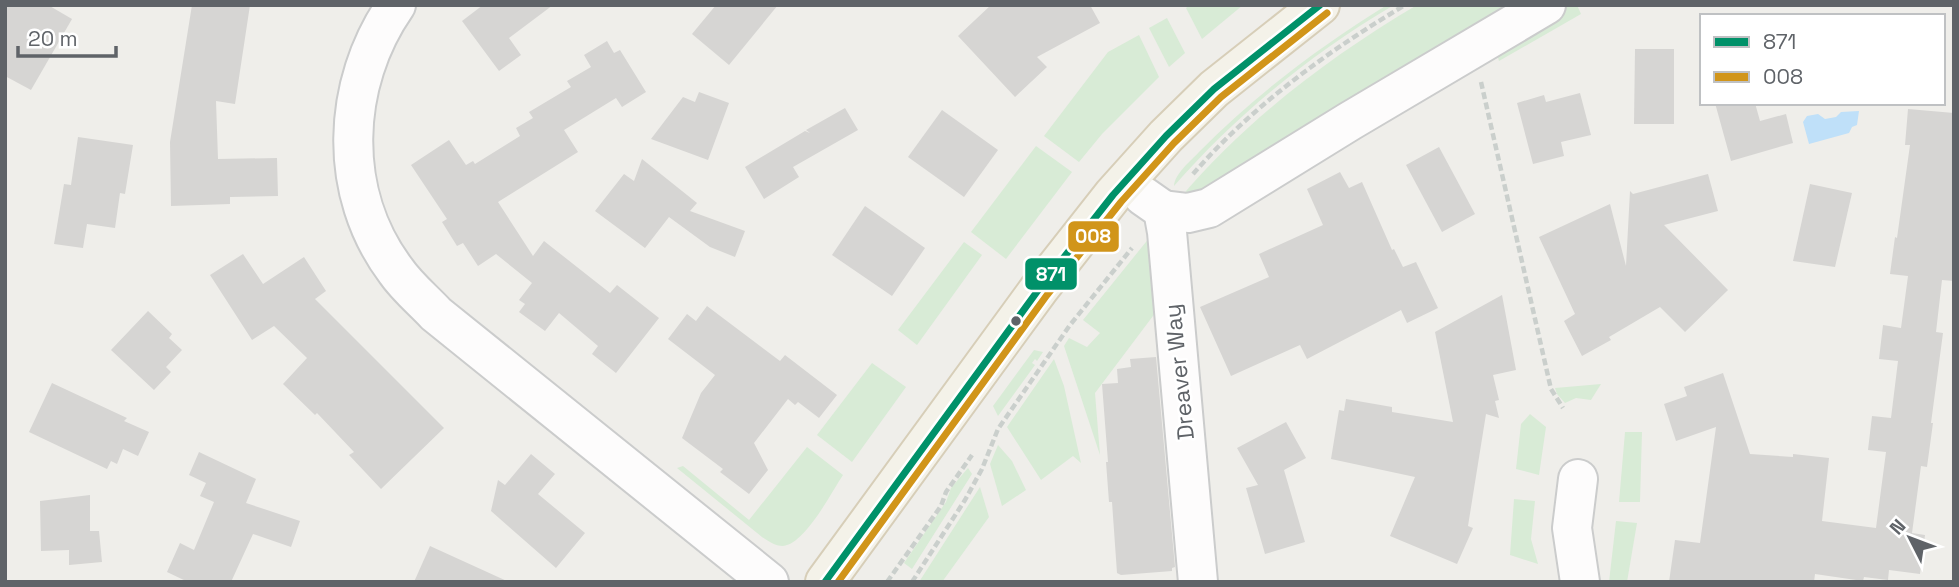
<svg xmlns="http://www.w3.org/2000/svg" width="1959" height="587" font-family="'Space Grotesk',sans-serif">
	<rect width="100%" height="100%" fill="#efeeea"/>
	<g fill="#d8ebd6">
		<path d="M1190,5H1243L1202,39L1186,8Z"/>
		<path d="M1387,5H1394C1312,53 1237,114 1174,186C1175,173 1191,161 1199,152C1255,95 1319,47 1387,5Z"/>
		<path d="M1417,5H1512L1200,202L1180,198C1246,120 1329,57 1417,5Z"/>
		<path d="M1565,5H1577L1581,14L1499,61L1497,54L1501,43Z"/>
		<path d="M1167,18L1185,53L1169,67L1149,28Z"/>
		<path d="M1139,35L1159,77L1102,134L1079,162L1044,136L1108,52Z"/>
		<path d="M1036,146L1072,172L1006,259L971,232Z"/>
		<path d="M1150,237L1159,308L1095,393L1100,455L1064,346L1069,338L1087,347L1100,333L1083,320Z"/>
		<path d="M964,242L982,255L917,345L898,330Z"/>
		<path d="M1034,350L1043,352L1037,361L1035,359L1032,363L1035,365L998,416L993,406Z"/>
		<path d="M1054,359L1064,386L1081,463L1073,456L1041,480L1007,427Z"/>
		<path d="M872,363L906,387L852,462L817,435Z"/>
		<path d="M1601,384L1591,400L1576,398L1565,403L1557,394L1555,388Z"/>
		<path d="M1530,414L1546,427L1539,475L1516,469L1521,424Z"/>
		<path d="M1625,432H1642L1640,502H1619Z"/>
		<path d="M998,445L1012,461L1026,490L1002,506L990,464Z"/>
		<path d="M807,447L843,475C831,493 805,544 783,546C775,546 768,541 762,537L677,468L683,466L749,520Z"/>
		<path d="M968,468L972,474L912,569L904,563L946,502L951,488Z"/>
		<path d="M980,487L989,517L942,582H919Z"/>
		<path d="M1514,499L1535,501L1531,539L1538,564L1510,555Z"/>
		<path d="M1616,521L1637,523L1627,582H1609Z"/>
	</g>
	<path fill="#bfe0f9" d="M1859,111L1857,125L1852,127L1849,133L1809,144L1803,122L1807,116L1818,114L1825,119L1836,117L1841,112Z"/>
	<g fill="#d6d5d3">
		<path d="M5,5H48L72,19L31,90L5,76Z"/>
		<path d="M192,5H250L235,104L216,101L218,159L277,158L278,196L230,197V204L171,206L170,142Z"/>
		<path d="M483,5H553L509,38L521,55L499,71L462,21Z"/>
		<path d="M716,5H778L729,65L692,34Z"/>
		<path d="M991,5H1090L1100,23L1037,57L1047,67L1015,97L958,36Z"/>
		<path d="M607,41L614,53L620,50L646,92L622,107L616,98L564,130L578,152L498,202L533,256L544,241L610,293L617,285L659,318L616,373L592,354L598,346L559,313L545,331L519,312L525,304L519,300L532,283L496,254L478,266L463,243L457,246L442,222L447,219L411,165L449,140L466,165L473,161L475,164L520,136L516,128L533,118L529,112L571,87L567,81L591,67L584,55Z"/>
		<path d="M1635,49H1674V124H1634Z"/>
		<path d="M699,92L729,103L708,160L651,139L683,97L695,102Z"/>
		<path d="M1580,93L1591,135L1561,142L1564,156L1533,164L1517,103L1544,95L1546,102Z"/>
		<path d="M1715,103H1755L1760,121L1786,114L1793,143L1731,161Z"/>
		<path d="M845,108L858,130L793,167L799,177L764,199L745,167L805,131L810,133L806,130Z"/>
		<path d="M1908,109L1954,113V281L1942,280L1936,332L1943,333L1931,423H1933L1927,467L1921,466L1912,533L1925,535L1920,574L1889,570L1888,580L1864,577L1863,581L1815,574L1814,582H1669L1675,540L1700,543L1716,427L1676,441L1664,404L1687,396L1684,387L1723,373L1750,454L1793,457V454L1829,458L1822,521L1876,528L1886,452L1868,450L1872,416L1891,418L1898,361L1879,359L1883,325L1901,328L1908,276L1890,274L1895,237L1897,238L1910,145H1905Z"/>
		<path d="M942,110L998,150L964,197L908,157Z"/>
		<path d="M78,137L133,145L125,194L120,193L115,228L87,224L83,248L54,244L64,184L71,185Z"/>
		<path d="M1439,147L1475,214L1442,232L1406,165Z"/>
		<path d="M642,159L697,203L690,211L745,231L735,257L710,247L669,217L645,248L595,211L624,174L634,181Z"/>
		<path d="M1340,172L1349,188L1362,182L1392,250L1394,249L1403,267L1416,262L1438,308L1407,323L1401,310L1307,359L1300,345L1231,376L1200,307L1269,277L1259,254L1323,225L1307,189Z"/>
		<path d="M1708,174L1718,211L1664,225L1728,290L1685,332L1660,307L1609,337L1611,340L1582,356L1564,321L1575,314L1539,237L1610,204L1626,266L1630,191L1633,194Z"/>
		<path d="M1810,184L1852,193L1835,267L1793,261Z"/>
		<path d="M865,206L925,248L892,296L832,255Z"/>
		<path d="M243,254L263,284L304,257L326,291L315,299L444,428L381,489L349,455L354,452L317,413L315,415L283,384L307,358L274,326L252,340L210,275Z"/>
		<path d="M1502,295L1516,370L1493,375L1499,400L1495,401L1499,418L1486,414L1468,526L1473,528L1457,564L1390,536L1415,477L1331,459L1339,410L1344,411L1346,399L1392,407V412L1453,422L1435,332Z"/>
		<path d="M707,306L780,361L785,355L837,395L819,418L798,402L795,405L788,399L754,443L768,470L749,494L720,472L723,469L682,438L701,393L715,375L668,339L687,314L696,321Z"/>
		<path d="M148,311L172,334L169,338L182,350L166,367L171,372L154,390L111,350Z"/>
		<path d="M1156,357L1175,567L1172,568V571L1121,575L1117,573L1112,502H1109L1106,462H1108L1102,384L1118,383L1117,369L1131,367L1130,359Z"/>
		<path d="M52,383L127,418L124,421L149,432L138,456L123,449L117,464L111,461L107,469L29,432Z"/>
		<path d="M1286,422L1306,458L1284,470L1305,542L1265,554L1246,488L1258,485L1237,448Z"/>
		<path d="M199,452L256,479L246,503L300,521L291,547L253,534L231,582H188L167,572L180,543L194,550L214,502L200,496L206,483L189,475Z"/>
		<path d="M531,454L555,474L538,494L585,533L556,568L491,511L498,480L505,485Z"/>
		<path d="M90,495V531H99L102,562L69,565V550L41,551L40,501Z"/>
		<path d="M430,546L509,582H414Z"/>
	</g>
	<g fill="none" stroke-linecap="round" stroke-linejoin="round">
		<g stroke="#cbcccc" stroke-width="42">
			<g id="minor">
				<path d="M396,5C341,84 337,193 396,271C407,287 423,300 436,314L769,582"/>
				<path d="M1143,196L1163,210L1167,232L1198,582"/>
				<path d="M1163,210L1188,213L1209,208L1350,121L1546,5"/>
				<path d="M1578,479L1572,528L1580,582"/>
			</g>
		</g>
		<g stroke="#d7ceb8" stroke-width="42">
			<path id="major" d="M825,582L1039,289L1113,195L1166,136L1214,89L1320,5"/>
		</g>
		<g stroke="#cacfcc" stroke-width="4.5" stroke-dasharray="7 3.5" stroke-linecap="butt">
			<path d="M1481,82L1551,389L1563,408"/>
			<path d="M1193,174C1252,106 1328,51 1405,5"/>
			<path d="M887,582L941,506L946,492L972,455"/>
			<path d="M912,582L965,500L982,469L998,429L1070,325L1132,248"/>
		</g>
		<use href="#minor" stroke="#fdfcfc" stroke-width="38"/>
		<use href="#major" stroke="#f4f2e9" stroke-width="38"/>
		<g stroke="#fff" stroke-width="12">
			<path id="bus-1" d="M825,582L1039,289L1113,195L1166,136L1214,89L1320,5"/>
		</g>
		<g stroke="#fff" stroke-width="12">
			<path id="bus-2" d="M838,582L1047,295L1121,202L1174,143L1221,97L1327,13"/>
		</g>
		<use href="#bus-1" stroke="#009169" stroke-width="7"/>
		<use href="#bus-2" stroke="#d1951a" stroke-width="7"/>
	</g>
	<circle fill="#5f6368" stroke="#fff" stroke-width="2.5" cx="1016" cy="321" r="6"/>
	<g text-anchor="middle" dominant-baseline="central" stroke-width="5" stroke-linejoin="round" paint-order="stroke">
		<g font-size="23" fill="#5f6368" stroke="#fff">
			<text transform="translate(1179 372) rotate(-96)">Dreaver Way</text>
		</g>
	</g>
	<g stroke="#fff" stroke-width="2.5">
		<rect x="1067" y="220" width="53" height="33" rx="7" fill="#d1951a"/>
		<rect x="1024" y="257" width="54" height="34" rx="7" fill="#009169"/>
	</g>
	<g font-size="19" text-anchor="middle" font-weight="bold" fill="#fff">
		<text x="1093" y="243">008</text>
		<text x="1051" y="281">871</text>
	</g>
	<rect width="1959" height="587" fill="none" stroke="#5f6368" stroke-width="14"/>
	<rect x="1700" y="14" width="245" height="91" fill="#ffffff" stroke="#bfc1c3" stroke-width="2"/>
	<rect x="1714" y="37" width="35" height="10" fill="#009169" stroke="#bfc1c3" stroke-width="2"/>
	<text x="1763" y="49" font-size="21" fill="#5f6368">871</text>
	<rect x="1714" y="72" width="35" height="10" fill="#d1951a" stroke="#bfc1c3" stroke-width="2"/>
	<text x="1763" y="84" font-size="21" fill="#5f6368">008</text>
	<g transform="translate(1910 538) rotate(312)" stroke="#ffffff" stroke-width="5" paint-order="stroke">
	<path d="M0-5L12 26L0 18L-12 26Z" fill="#5f6368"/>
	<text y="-10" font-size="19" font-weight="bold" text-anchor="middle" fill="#5f6368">N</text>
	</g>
	<path d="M18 46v10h98v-10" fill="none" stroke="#5f6368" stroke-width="3.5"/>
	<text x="28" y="46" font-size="21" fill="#5f6368" stroke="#ffffff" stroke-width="5" paint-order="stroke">20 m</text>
</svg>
